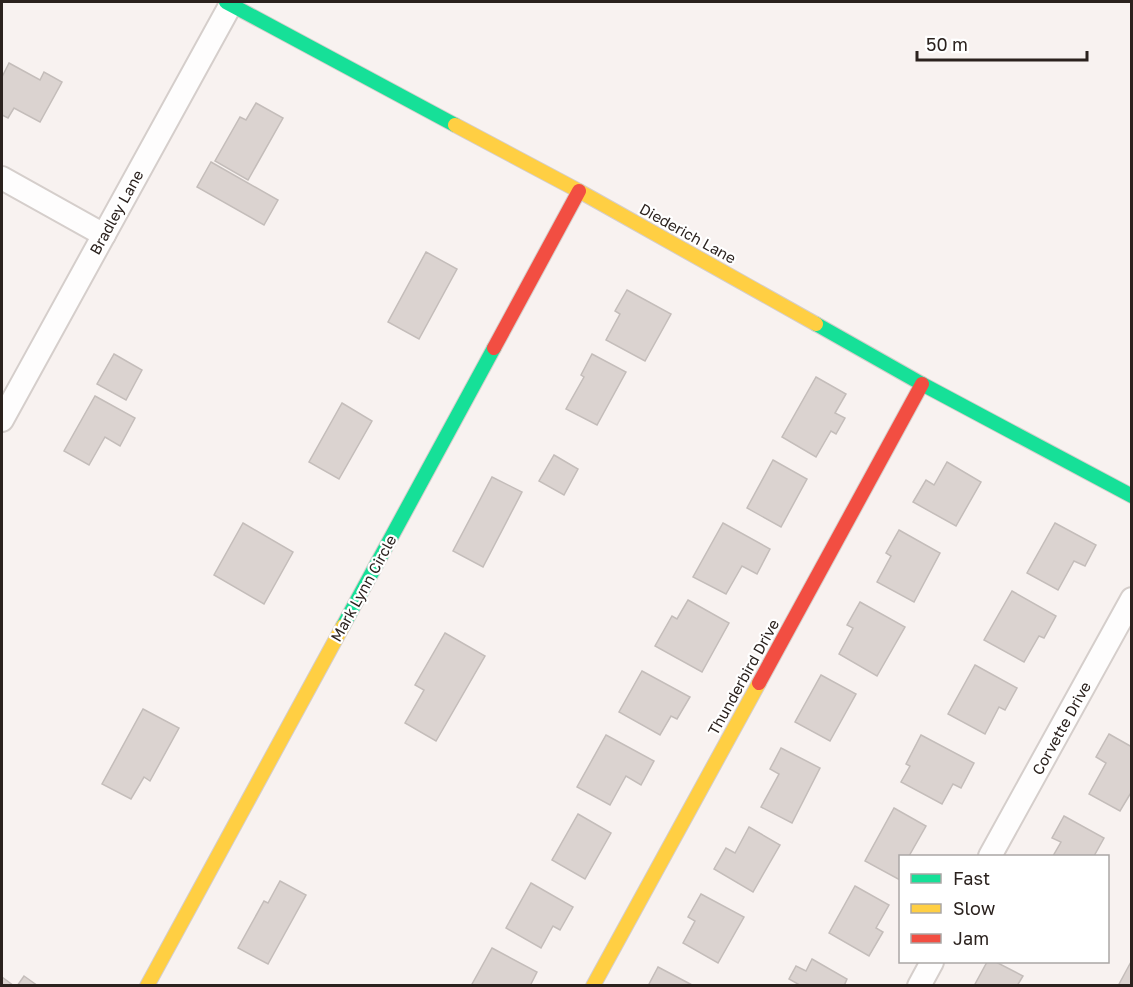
<svg xmlns="http://www.w3.org/2000/svg" width="1133" height="987" font-family="'Golos Text',sans-serif">
	<rect width="100%" height="100%" fill="#f8f2f0"/>
	<g fill="#dbd3d0" stroke="#c4bdba" stroke-width="1.5">
		<path d="M9,63L40,80L44,72L62,82L40,122L14,108L8,118L2,115V77Z"/>
		<path d="M256,103L283,118L248,180L215,161L240,117L246,120Z"/>
		<path d="M211,162L278,200L264,225L197,187Z"/>
		<path d="M426,252L457,269L419,339L388,322Z"/>
		<path d="M627,290L671,314L645,361L606,340L620,314L615,311Z"/>
		<path d="M114,354L142,370L126,400L97,384Z"/>
		<path d="M592,354L626,372L597,425L566,409L584,377L581,375Z"/>
		<path d="M816,377L846,394L835,413L845,418L836,434L831,431L816,457L782,437Z"/>
		<path d="M95,396L135,418L120,446L105,437L89,465L64,451Z"/>
		<path d="M342,403L372,421L339,479L309,462Z"/>
		<path d="M554,455L578,469L564,495L539,481Z"/>
		<path d="M773,460L807,479L781,527L747,508Z"/>
		<path d="M947,462L981,482L956,526L913,502L926,480L934,485Z"/>
		<path d="M492,477L522,492L483,567L453,551Z"/>
		<path d="M243,523L293,552L264,604L214,575Z"/>
		<path d="M723,523L770,549L757,574L742,566L726,594L693,577Z"/>
		<path d="M1055,523L1096,545L1085,566L1074,561L1058,590L1027,573Z"/>
		<path d="M899,530L940,553L914,602L877,582L891,556L886,553Z"/>
		<path d="M1012,591L1056,616L1044,638L1039,636L1024,662L984,640Z"/>
		<path d="M688,600L729,623L702,672L655,646L672,616L677,619Z"/>
		<path d="M860,602L905,627L877,676L839,654L853,628L847,625Z"/>
		<path d="M445,633L485,656L436,741L405,723L424,690L415,685Z"/>
		<path d="M975,665L1017,688L1005,710L999,707L985,734L948,714Z"/>
		<path d="M642,671L690,697L677,719L671,716L660,735L619,712Z"/>
		<path d="M821,675L856,694L830,741L795,722Z"/>
		<path d="M143,709L179,728L150,781L144,777L131,799L102,784Z"/>
		<path d="M1109,734L1132,747V791L1120,811L1089,794L1106,763L1096,757Z"/>
		<path d="M606,735L654,761L641,785L626,776L610,805L577,787Z"/>
		<path d="M921,735L974,763L961,788L953,784L942,804L901,782L910,766L906,764Z"/>
		<path d="M781,748L820,768L792,823L761,807L779,774L770,769Z"/>
		<path d="M894,808L926,826L909,856H900V880L865,861Z"/>
		<path d="M578,814L611,833L585,879L552,860Z"/>
		<path d="M1064,816L1104,838L1094,856H1053L1061,842L1052,838Z"/>
		<path d="M749,827L780,845L753,892L714,869L726,848L735,853Z"/>
		<path d="M280,881L306,895L268,964L238,948L264,901L268,903Z"/>
		<path d="M531,883L573,907L560,930L553,926L541,948L506,928Z"/>
		<path d="M855,886L889,905L876,928L883,932L869,956L829,933Z"/>
		<path d="M701,894L744,917L718,963L683,943L695,921L688,917Z"/>
		<path d="M492,948L537,972L530,986H471Z"/>
		<path d="M812,959L847,979L844,986H797L798,984L789,979L796,966L806,971Z"/>
		<path d="M1132,960V986H1118Z"/>
		<path d="M987,962H996L1023,976L1017,986H974Z"/>
		<path d="M658,967L694,986H648Z"/>
		<path d="M24,976L38,986H17Z"/>
		<path d="M2,977L14,986H2Z"/>
	</g>
	<g fill="none" stroke-linecap="round" stroke-linejoin="round">
		<g stroke="#d5cecb" stroke-width="26">
			<g id="street">
				<path d="M2,178L104,235"/>
				<path d="M2,420L231,4"/>
				<path d="M990,856L1132,599"/>
				<path d="M919,986L932,962"/>
			</g>
		</g>
		<g stroke="#d5cecb" stroke-width="16">
			<g id="fast">
				<path d="M226,2L455,125"/>
				<path d="M816,324L922,384L1132,496"/>
				<path d="M343,626L494,348"/>
			</g>
		</g>
		<g stroke="#d5cecb" stroke-width="16">
			<g id="slow">
				<path d="M455,125L579,191L816,324"/>
				<path d="M147,986L343,626"/>
				<path d="M593,986L759,683"/>
			</g>
		</g>
		<g stroke="#d5cecb" stroke-width="16">
			<g id="jam">
				<path d="M494,348L579,191"/>
				<path d="M759,683L922,384"/>
			</g>
		</g>
		<use href="#street" stroke="#fefdfd" stroke-width="22"/>
		<use href="#fast" stroke="#16e098" stroke-width="14"/>
		<use href="#slow" stroke="#ffcf43" stroke-width="14"/>
		<use href="#jam" stroke="#f24e42" stroke-width="14"/>
	</g>
	<g text-anchor="middle" dominant-baseline="central" stroke-width="4.5" stroke-linejoin="round" paint-order="stroke">
		<g font-size="15" fill="#2b221e" stroke="#fff">
			<text transform="translate(116 212) rotate(-61)">Bradley Lane</text>
			<text transform="translate(688 233) rotate(29)">Diederich Lane</text>
			<text transform="translate(363 588) rotate(-61)">Mark Lynn Circle</text>
			<text transform="translate(743 677) rotate(-61)">Thunderbird Drive</text>
			<text transform="translate(1061 728) rotate(-61)">Corvette Drive</text>
		</g>
	</g>
	<rect width="1133" height="987" fill="none" stroke="#2b221e" stroke-width="6"/>
	<rect x="899" y="855" width="210" height="108" fill="#ffffff" stroke="#aaa7a5" stroke-width="1.5"/>
	<rect x="911" y="874" width="30" height="9" fill="#16e098" stroke="#aaa7a5" stroke-width="1.5"/>
	<text x="953" y="885" font-size="18" fill="#2b221e">Fast</text>
	<rect x="911" y="904" width="30" height="9" fill="#ffcf43" stroke="#aaa7a5" stroke-width="1.5"/>
	<text x="953" y="915" font-size="18" fill="#2b221e">Slow</text>
	<rect x="911" y="934" width="30" height="9" fill="#f24e42" stroke="#aaa7a5" stroke-width="1.5"/>
	<text x="953" y="945" font-size="18" fill="#2b221e">Jam</text>
	<path d="M917 51v9h170v-9" fill="none" stroke="#2b221e" stroke-width="3"/>
	<text x="926" y="51" font-size="18" fill="#2b221e" stroke="#ffffff" stroke-width="4.5" paint-order="stroke">50 m</text>
</svg>
